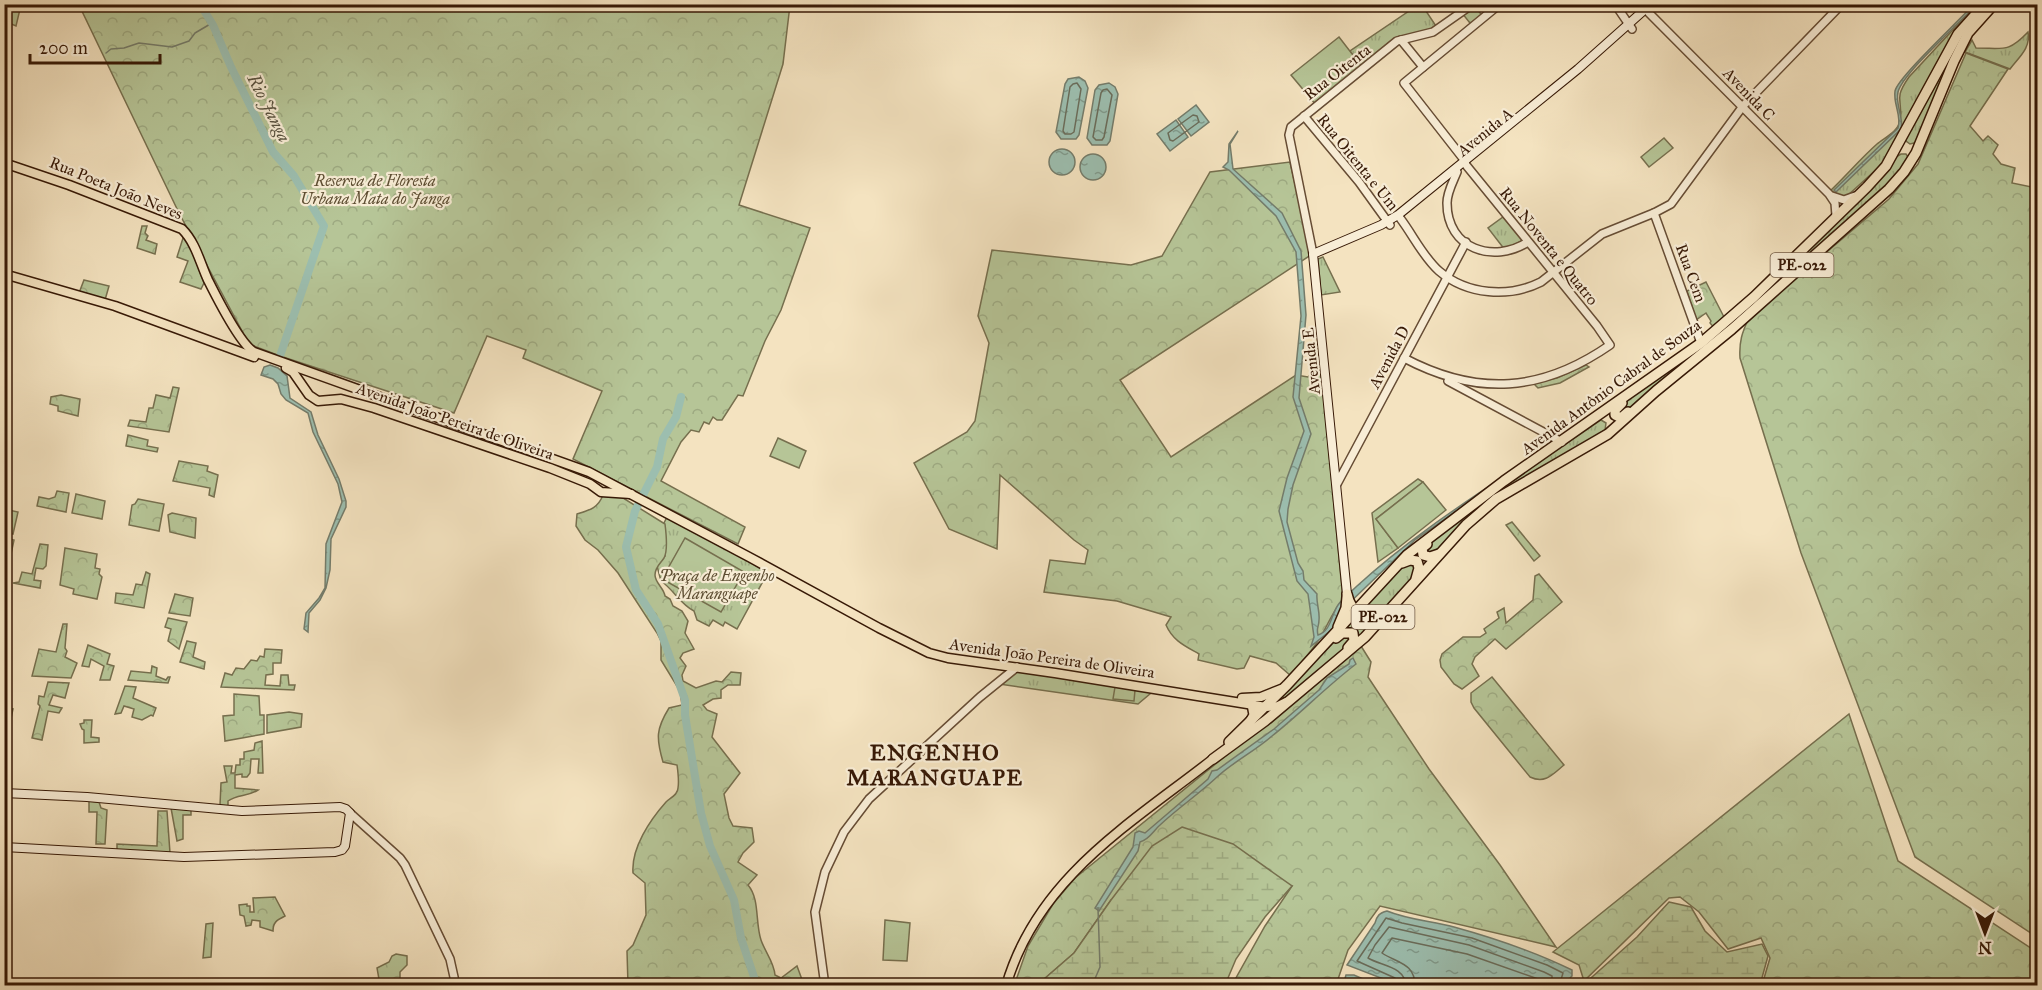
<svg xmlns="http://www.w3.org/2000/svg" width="2042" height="990" font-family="'IM FELL Great Primer',serif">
	<defs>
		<pattern id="grass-tufts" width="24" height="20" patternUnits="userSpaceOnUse" patternTransform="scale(1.5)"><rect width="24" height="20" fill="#b6c597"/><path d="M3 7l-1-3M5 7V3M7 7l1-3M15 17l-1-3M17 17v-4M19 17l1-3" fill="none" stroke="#9da981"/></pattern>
		<pattern id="forest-crowns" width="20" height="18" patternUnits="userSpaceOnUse" patternTransform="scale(1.5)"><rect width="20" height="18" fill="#b6c597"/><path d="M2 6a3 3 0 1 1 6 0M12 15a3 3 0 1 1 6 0" fill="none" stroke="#9da981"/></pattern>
		<pattern id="wetland-marsh" width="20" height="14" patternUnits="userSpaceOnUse" patternTransform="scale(1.5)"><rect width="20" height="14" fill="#b6c597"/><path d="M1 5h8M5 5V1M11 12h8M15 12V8" fill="none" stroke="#9da981"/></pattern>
		<pattern id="water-ripples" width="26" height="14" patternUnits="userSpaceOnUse" patternTransform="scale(1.5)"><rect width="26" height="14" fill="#9cbeaf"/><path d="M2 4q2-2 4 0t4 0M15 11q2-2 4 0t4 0" fill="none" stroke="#809a8c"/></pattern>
	</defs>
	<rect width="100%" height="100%" fill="#f4e3c0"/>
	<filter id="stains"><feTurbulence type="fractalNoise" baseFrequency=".00333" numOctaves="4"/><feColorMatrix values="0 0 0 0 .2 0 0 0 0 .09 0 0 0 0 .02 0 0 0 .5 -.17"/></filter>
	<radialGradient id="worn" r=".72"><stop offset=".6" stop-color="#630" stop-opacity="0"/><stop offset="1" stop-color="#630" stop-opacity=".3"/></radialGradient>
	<g fill="url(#grass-tufts)" stroke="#766f4e" stroke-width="1.5">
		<path d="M1418,5H1422L1438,29L1399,40L1363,68L1350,51Z"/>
		<path d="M1474,5L1484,18L1473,27L1462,13Z"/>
		<path d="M1976,5H1983L1890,153L1879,167L1847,196C1839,198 1835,196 1830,191C1846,176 1860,159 1877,144C1884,138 1898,132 1900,121C1904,100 1892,101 1909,77Z"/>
		<path d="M2028,32C2031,48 2019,57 2010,69L1965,52L1972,40L1976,48C2004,48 2008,53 2028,32Z"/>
		<path d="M1957,44L1918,142L1910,144L1906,141L1905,133Z"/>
		<path d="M1901,154H1906L1908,157L1889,189L1621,418L1613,411L1626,399L1711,334L1883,174L1896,157Z"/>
		<path d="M1503,217L1523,240L1505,250L1488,228Z"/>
		<path d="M1323,257L1340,292L1321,295L1318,259Z"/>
		<path d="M1601,420L1606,423L1605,430L1489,504L1436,554L1423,556L1429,537Z"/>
		<path d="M667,517L768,572L737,629L725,622L723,626L713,620L709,626L697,620L694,611C680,604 674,590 661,581L657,566L665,556L664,523Z"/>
		<path d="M1408,562L1418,565L1409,586L1379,614L1359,612L1387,579Z"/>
		<path d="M1356,615L1378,619L1355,642V631L1352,628L1338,633Z"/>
		<path d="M1352,634L1345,649L1288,699L1274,705L1275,701L1338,638Z"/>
		<path d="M1017,667L1157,688L1138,704L999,684Z"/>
	</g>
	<g fill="url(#forest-crowns)" stroke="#766f4e" stroke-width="1.5">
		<path d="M9,5H21L16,26L9,23L8,18H5V10L8,11Z"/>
		<path d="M79,5H790L783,64L739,205L810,228L781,310L765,341L743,396L738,395L722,420H717L713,417L709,424L704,422L699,432L691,430L681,442L661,481L745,527L738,544L573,459L602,391L523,358L526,350L487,336L454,413L280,356L249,344L179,213Z"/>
		<path d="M1966,53L2008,69L1970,126L1983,141L1988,136L1998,145L1993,154L2001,164L2015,168L2012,183L2037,188V937L1915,857L1801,553L1740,358C1739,342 1742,332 1749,318L1889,199L1918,164Z"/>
		<path d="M1290,162L1311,255L1120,380L1171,457L1296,375L1308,377L1321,369L1343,600C1332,611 1327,628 1318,641C1310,653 1300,664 1291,676L1276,663L1250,656L1244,668L1237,669L1198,660L1199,654C1185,646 1173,641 1166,625L1171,617L1117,601L1044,592L1050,560L1085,564L1088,550L1074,540L1000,475L997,549L949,529L914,463L967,432L975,421L989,343L978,316L992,250L1131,265L1162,256L1210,172Z"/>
		<path d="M142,226H147L145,233L148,236L146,240L157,244L155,254L137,248Z"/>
		<path d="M184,235L194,256L204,283L201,289L180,282L188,261L177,257Z"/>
		<path d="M84,280L109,286L105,300L79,293Z"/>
		<path d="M1706,282L1726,321L1716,330L1710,323L1711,321L1706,313L1696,320L1687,291Z"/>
		<path d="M1586,365L1589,367L1560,383L1538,388L1535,385V383L1557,378Z"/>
		<path d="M173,387L179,388L169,432L128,426L130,420L146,422L149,408H153L156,395L170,398Z"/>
		<path d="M61,395L80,399L78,416L58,411V406L50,404L51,397Z"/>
		<path d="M128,435L148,440L147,446L158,448L157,452L126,446Z"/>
		<path d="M179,461L208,466L207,471L218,475L214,497L209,495L210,488L173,481Z"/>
		<path d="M1418,479L1423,482L1376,519L1398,548L1378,562L1372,513Z"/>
		<path d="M57,491L69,493L66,512L37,506L39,497L49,499L55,497Z"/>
		<path d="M615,493L665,524C666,532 668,551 664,558C660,564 655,567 655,575C655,583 664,588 665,596L670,599L673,606L682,611L688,621L685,633L694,649L683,653L680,658L686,666L682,675L683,681L696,688L716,681L722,682L731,672L741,673L740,685H728L721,690V698L713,699L703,705L707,710L717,714L712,737L740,773L724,794L729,818L733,826L752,828L754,842L743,853L738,862L757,875L748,885C760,899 755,922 761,940C765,952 774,962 775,975L781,978L797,966L804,985L694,986L684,982L663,985H628L627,951L633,945L646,915L645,883L633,873C631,848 650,820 666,802C670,798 678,795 678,788C679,782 678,772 677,765L663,762C656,738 656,729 669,708L682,705L680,691L661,660V641L657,633L618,573L598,550L585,540L576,526L577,514C590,510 598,508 603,495Z"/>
		<path d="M76,494L105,501L102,519L72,513Z"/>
		<path d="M138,499L164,504L159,531L129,525L132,505L135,504Z"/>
		<path d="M4,509L18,512L13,534L5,532Z"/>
		<path d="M172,513L196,518L195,538L170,532L168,515Z"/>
		<path d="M1512,522L1540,556L1534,561L1506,525Z"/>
		<path d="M4,538L14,540L5,582H4Z"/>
		<path d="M40,544L48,545L46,566L43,569L36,568L34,580L41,581L40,588L13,583L19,582L22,572L32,574Z"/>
		<path d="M65,548L97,554L95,568L100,569L99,574L102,577L97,599L73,594L74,589L60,585Z"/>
		<path d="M146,572L150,574L144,608L115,603L116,593L133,595L136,584L142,585Z"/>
		<path d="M1539,574L1562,602L1506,649L1495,639L1475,657L1472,664L1479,676L1462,689L1454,684L1441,667L1440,660L1442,654L1463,637H1480L1486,633L1484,629L1499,618L1497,612L1504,608L1506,623L1533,600L1535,576Z"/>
		<path d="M175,594L193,598L190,616L169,613Z"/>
		<path d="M168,618L187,622L179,649L168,641L171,629L165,627Z"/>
		<path d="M63,624H67L65,648L67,651L65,657L77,663L71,678L32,676L39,649L56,652Z"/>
		<path d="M187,641L196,643L193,657L205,662L204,669L180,662Z"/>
		<path d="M88,645L110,654L107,664L114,666L110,680H100L104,666L91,659L89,667L82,666Z"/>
		<path d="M1361,646L1371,662L1368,677L1429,769L1500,865L1556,947L1380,906L1348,950L1336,985H1232L1265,926L1292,886L1111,900L1074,953L1043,980L1039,985L1014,986L1028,946L1053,904L1075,878Z"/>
		<path d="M265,649L282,650L281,663H273V674L266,675L265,685L280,686L281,675H288L289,685H295L294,690L221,687L225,673L232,675L236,668L244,669L251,660L257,661L260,656L264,657Z"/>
		<path d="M152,666L157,668L156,676L166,680L168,677H170L168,683L128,680L131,671L151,673Z"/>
		<path d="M1492,677L1564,765C1552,775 1545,784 1530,777L1474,708L1471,702V693Z"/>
		<path d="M48,682L69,683L65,698L53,695L49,705L62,708L59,713L48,711L42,740L32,738L40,706L38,704L39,696L44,697Z"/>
		<path d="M125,686L136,687L133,698L156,708L153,716L151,715L142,720L132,717L134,709L124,706L121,713L115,714Z"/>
		<path d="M234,694L259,696L260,715H264V734L225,741L223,716L234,715Z"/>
		<path d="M4,708L13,709L7,737L5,736Z"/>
		<path d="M289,712L302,714L301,727L267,733V715Z"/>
		<path d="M1849,714L1898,861L2037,952V985H1762L1770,958L1761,938L1728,949L1699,912L1680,897L1669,898L1584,981L1579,965L1553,952Z"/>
		<path d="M84,720H92L91,737L99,738V742L84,743V730L82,729L80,724L84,723Z"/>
		<path d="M262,741L263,773H258L259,759H251L250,773L247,777H242V774L235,775V788L258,790C247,797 238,794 228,801V807L220,805L221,783L227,782L224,766H232L231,773H235L236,765H240V759H244V752L254,750L255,743Z"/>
		<path d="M89,801L99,802L101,808L107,810L105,844H96L97,812H89Z"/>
		<path d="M171,808L191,810V815H183V839L177,841Z"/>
		<path d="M158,811H167L170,853L117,851V844L157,846Z"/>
		<path d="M275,897L285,916C277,920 273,922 273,931L260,927V921L252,920L251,925L246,926L244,916L240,915L239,905L247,904V906H250V912H254L253,898Z"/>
		<path d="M213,923L211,957L203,958L206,924Z"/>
		<path d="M396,954L407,956V965L400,972V981L395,985H380L377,968L389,962L392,956Z"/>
		<path d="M94,981L93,985H35Z"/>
	</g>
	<g fill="url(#wetland-marsh)" stroke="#766f4e" stroke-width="1.5">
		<path d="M1182,827L1233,844L1292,886L1265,917L1236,959L1225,985H1039L1043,980L1074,953L1111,900L1152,846Z"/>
		<path d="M1669,902L1691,907L1705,931L1727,952L1762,944L1768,956L1760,985H1583L1637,937Z"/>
	</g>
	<g fill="#b6c597" stroke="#766f4e" stroke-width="1.5">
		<path d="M1339,37L1363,68L1316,105L1291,75Z"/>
		<path d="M1664,138L1673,148L1649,167L1641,157Z"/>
		<path d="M778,438L806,451L799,468L770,456Z"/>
		<path d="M1423,482L1446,510L1398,548L1376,519Z"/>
		<path d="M685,538L744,572L721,612L662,579Z"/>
		<path d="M1115,687L1135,690L1134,701L1113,699Z"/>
		<path d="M885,920L910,923L907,961L883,960Z"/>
	</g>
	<g fill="url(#water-ripples)" stroke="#747c6b" stroke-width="1.5">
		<path d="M1973,5H1976C1960,23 1903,73 1898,92C1895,105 1904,117 1901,129L1836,192L1834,190L1898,128C1902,116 1893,104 1895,91C1898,77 1960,20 1973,5Z"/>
		<path d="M1079,77L1085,81L1088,88L1079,135L1076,139H1061L1056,132L1065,84L1068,79Z"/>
		<path d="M1109,83L1115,87L1118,94L1110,141L1107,145H1092L1087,138L1095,90L1099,85Z"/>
		<path d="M1196,105L1209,122L1191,136L1178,119Z"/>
		<path d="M1176,120L1188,137L1170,151L1157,134Z"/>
		<path d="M1238,131L1230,144L1233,169L1282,213L1301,251L1306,315L1299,398L1311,434L1293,485L1288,509L1287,522L1298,563L1303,571L1304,580L1317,594C1316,603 1320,611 1319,620C1319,627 1316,628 1318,635C1331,631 1331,615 1338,605C1343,598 1351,592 1357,586C1408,539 1467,501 1524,463L1415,540L1343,609L1334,628L1311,646L1314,637L1308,594L1297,581L1279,511L1287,478L1304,431L1293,397L1301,316L1296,252L1276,216L1229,170L1223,167L1228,162L1229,144Z"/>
		<circle cx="1062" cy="162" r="13"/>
		<circle cx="1093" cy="167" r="13"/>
		<path d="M270,365L278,368L287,376L290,398L311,412L318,435L339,479L346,501V507L331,539L330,570L326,588L320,600L309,613L308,632L304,629L306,613L319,598L325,588L326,544L342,502L338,484L313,432L308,413L286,400L281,394L278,384L273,379L261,375L264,367Z"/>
		<path d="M1353,658L1356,664C1326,687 1301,713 1272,736C1255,751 1233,762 1217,777C1199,794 1178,808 1160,825C1153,831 1150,839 1140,842L1138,851L1099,911L1095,908L1133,847L1135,833L1139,831L1145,833L1208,779L1212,771L1217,770L1274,729L1319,690L1327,678L1349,664L1350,660Z"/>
		<path d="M1387,911C1409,920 1432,921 1454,927C1494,938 1535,952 1572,970V976L1563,985H1399L1347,965L1375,923C1377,916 1379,913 1387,911Z"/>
		<path d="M1346,975H1354L1377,985H1343Z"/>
	</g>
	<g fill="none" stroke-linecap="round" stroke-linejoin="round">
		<g stroke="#6a6c5a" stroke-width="1.5">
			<path d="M1077,83L1081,89L1074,132L1071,134H1065L1063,131L1070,87L1073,84Z"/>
			<path d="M1107,89L1112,95L1104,137L1102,140H1096L1093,137L1101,93L1103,90Z"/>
			<path d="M1193,115L1197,116L1199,122L1173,141L1170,140L1168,133Z"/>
			<path d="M1399,986L1395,978L1357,961L1386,918L1402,923L1472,938L1547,965L1563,973L1559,986"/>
			<path d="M1406,986C1405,966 1381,966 1368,958L1375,945L1389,927L1469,945L1544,972L1552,976V986"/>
			<path d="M1415,986C1415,963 1397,963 1382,953L1392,938L1467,954L1541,980L1543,986"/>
		</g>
		<g stroke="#747c6b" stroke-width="1.5">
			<path d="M106,53L111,49L124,48L139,43L172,47L189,41L195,33L212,23"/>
			<path d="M652,986C668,980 689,976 704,986"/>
			<path d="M1094,986V981L1100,967L1098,908"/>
		</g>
		<g stroke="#9cbeaf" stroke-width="8">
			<path d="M200,4L213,25L231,67L273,152L294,176L324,226L280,356"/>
			<path d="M681,397L676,417L663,439L657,467L635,511L626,547L636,590L658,624L685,700V715L701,813L710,846L734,900L741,938L757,986"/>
		</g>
		<g stroke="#664c34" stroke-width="10">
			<g id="tertiary">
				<path d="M1615,4L1632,29"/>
				<path d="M1649,13L1829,194L1835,203L1836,216"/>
				<path d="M1401,40L1423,67"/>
				<path d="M1304,116L1359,182L1390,225"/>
				<path d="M1457,172C1453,182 1447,192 1447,203C1447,249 1493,264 1528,242"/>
				<path d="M1832,196L1844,200L1855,196"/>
				<path d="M1654,213L1701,343"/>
				<path d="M1400,218C1413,235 1423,257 1439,271C1467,295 1509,298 1541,282L1602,234L1654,213L1671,204L1743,106L1842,4"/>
				<path d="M1313,254L1289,135L1291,127L1397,41L1433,32L1473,4"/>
				<path d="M1404,358C1478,397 1542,392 1610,345L1597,326L1466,165L1465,161L1404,83L1500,4"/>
				<path d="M1448,381L1562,442"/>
				<path d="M1337,484L1466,242"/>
				<path d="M350,813L400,858L405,865L450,959L456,986"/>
				<path d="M825,986L815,912L825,872L844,832L869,799L980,697L1017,667"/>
			</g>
		</g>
		<g stroke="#371906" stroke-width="10">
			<g id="secondary">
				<path d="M1347,594L1313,254L1381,225L1398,215L1578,69L1651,4"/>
				<path d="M4,793L87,797L242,811L340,807L346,809L350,813L345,846L342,850L335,852L184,857L4,847"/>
			</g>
		</g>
		<g stroke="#371906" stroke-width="11">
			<g id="primary">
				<path d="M4,163L69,185L182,229C196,243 200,263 208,280C216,296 240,344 254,352L589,472L751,558L879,628L929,653L948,658L1055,673L1266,707L1278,706L1286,702"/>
				<path d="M4,274L115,306L254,357"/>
				<path d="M286,368L293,372L309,395L318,401L341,399L374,408L550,468L590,484L601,492L631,494"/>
				<path d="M1242,698L1261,697L1281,689"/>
				<path d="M1006,986C1037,878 1130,824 1213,759"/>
			</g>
		</g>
		<g stroke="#371906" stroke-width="12">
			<g id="trunk">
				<path d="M1622,403L1615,410V415L1621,418L1628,412"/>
				<path d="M1427,544L1422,548L1423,555L1430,557L1439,554"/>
				<path d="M1402,563L1410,560L1417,561L1419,568L1416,579"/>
				<path d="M1347,594C1351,613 1365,621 1384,614"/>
				<path d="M1338,627L1346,608L1347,597"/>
				<path d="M1336,638L1342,633H1353L1354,641L1348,648"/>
				<path d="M1250,722L1254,715L1252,704"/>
				<path d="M1229,742L1287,685L1407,555L1504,481L1701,343L1754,297L1867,187L1886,166L1958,34L1985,4"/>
				<path d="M1213,759L1265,721L1365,637L1466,525L1496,499L1608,434L1656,391L1732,329L1889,189L1904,172L1916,153L1954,61L1968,33L1994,4"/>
			</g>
		</g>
		<use href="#tertiary" stroke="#f8edd6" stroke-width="7"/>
		<use href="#secondary" stroke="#f8edd6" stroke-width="8"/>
		<use href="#primary" stroke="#f4e3c0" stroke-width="8"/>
		<use href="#trunk" stroke="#f4e3c0" stroke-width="9"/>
	</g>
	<g text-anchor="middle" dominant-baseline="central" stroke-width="4.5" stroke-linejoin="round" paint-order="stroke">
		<g fill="#f8edd6" stroke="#715944" stroke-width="1.5">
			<rect x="1770.5" y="253" width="63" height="24" rx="4.5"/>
			<rect x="1351.5" y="605" width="63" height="24" rx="4.5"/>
		</g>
		<g font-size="15" font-weight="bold" fill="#371906">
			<text x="1802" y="265">PE-022</text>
			<text x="1383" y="617">PE-022</text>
		</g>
		<g font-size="16" fill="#371906" stroke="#f8edd6">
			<text transform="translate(1337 72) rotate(-38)">Rua Oitenta</text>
			<text transform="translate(1749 94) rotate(46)">Avenida C</text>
			<text transform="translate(1485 132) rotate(-39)">Avenida A</text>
			<text transform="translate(1358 162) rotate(51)">Rua Oitenta e Um</text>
			<text transform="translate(116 188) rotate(22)">Rua Poeta João Neves</text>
			<text transform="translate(1549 246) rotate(51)">Rua Noventa e Quatro</text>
			<text transform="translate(1691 273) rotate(70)">Rua Cem</text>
			<text transform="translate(1389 357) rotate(-62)">Avenida D</text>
			<text transform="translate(1311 361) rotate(-96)">Avenida E</text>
			<text transform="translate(1611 387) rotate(-36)">Avenida Antônio Cabral de Souza</text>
			<text transform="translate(455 421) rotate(19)">Avenida João Pereira de Oliveira</text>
			<text transform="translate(1052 658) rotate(8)">Avenida João Pereira de Oliveira</text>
		</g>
		<g font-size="16" font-style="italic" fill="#5d4d32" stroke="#f8edd6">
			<text x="375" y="180">Reserva de Floresta<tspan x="375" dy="18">Urbana Mata do Janga</tspan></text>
			<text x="717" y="575">Praça de Engenho<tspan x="717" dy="18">Maranguape</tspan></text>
		</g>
		<g font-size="18" font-style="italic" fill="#5a5341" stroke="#f8edd6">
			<text transform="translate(269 108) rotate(63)">Rio Janga</text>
		</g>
		<g font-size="22" font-weight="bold" letter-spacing="1.5" fill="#371906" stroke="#f8edd6">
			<text x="935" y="752">ENGENHO<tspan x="935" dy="25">MARANGUAPE</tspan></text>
		</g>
	</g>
	<rect width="2042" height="990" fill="none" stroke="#f4e3c0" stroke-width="24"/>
	<rect x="6" y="6" width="2030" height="978" fill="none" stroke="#371906" stroke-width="3"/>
	<rect x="12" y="12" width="2018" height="966" fill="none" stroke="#371906" stroke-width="1.5"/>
	<g transform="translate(1985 933) rotate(180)" stroke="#f8edd6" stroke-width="4.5" paint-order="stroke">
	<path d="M0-4.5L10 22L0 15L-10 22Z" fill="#371906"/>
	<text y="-9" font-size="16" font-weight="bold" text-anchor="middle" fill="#371906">N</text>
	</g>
	<path d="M30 54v9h130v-9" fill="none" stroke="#371906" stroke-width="3"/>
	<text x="39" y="54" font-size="18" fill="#371906" stroke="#f8edd6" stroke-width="4.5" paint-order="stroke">200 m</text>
	<rect width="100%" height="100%" filter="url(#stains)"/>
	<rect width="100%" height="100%" fill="url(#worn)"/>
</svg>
